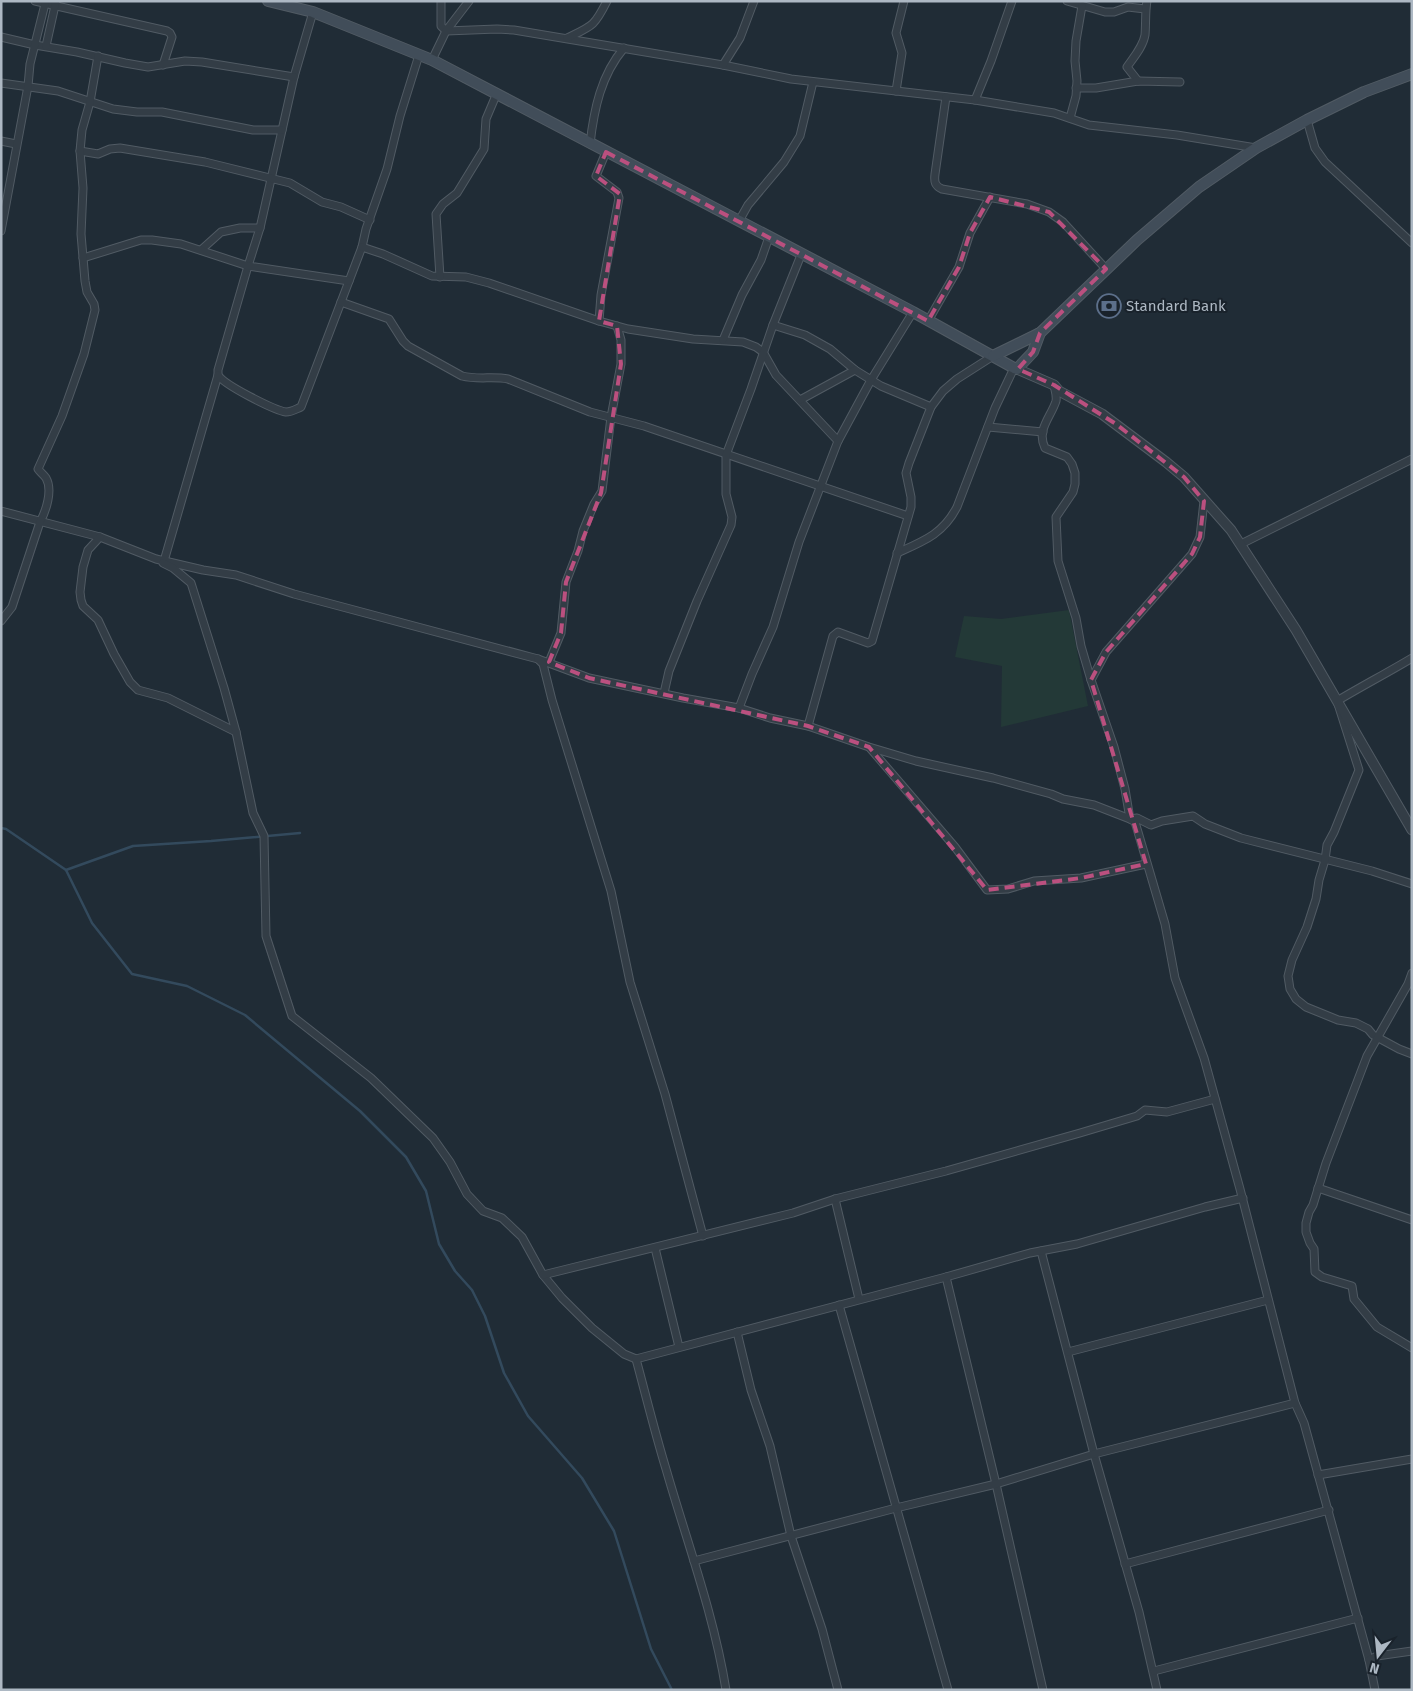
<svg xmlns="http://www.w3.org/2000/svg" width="1413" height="1691" font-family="'Fira Sans',sans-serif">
	<rect width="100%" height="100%" fill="#202c36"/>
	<path fill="#233937" d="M1069,610L1088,706L1001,727L1002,666L955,657L964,616L1001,619Z"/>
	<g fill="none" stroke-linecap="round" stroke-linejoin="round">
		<g stroke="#334a5d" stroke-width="2.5">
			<path d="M1,828L6,829L66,870L92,923L132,974L187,986L245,1015L360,1111L406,1157L426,1191L439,1244L455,1271L472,1290L485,1316L504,1373L528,1416L582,1478L614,1531L651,1649L672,1690"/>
			<path d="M66,870L133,846L211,841L300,833"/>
		</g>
		<g stroke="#515b64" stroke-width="9">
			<g id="minor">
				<path d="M35,1L167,31L170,33L172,37L163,65"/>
				<path d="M441,1V26L446,31L497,29L514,30L723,65L791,79L975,100L1054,113L1089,125L1177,135L1256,148"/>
				<path d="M1067,1L1105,12H1114L1128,7L1145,9"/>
				<path d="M313,12L294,77L260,228L248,266L218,370V375C224,385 274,410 286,412C292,412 296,409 301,407L362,247L366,229L387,169L400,116L419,55"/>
				<path d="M1,37L35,45L77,52L125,63L148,67L185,61L202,62L294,77"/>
				<path d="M567,38C592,26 594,27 607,1"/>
				<path d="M46,46L56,1"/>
				<path d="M432,60L446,31L469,1"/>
				<path d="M723,65L740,38L754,1"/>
				<path d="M1138,81L1127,67C1133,58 1143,47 1145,35C1146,23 1145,12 1147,1"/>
				<path d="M1,83L58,91L113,109L137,112H162L253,130H282"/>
				<path d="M1076,88H1096L1138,81L1180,82"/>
				<path d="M896,91L902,53L896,33L904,1"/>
				<path d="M946,97L935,174C934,182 935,186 942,189L1027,204L1049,212L1063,222L1106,269"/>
				<path d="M975,100L991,61L1012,1"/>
				<path d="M1070,118L1076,96L1077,81L1075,61L1076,41L1082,6"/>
				<path d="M1307,120L1315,148L1325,162L1412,243"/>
				<path d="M1,141L16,144"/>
				<path d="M590,144C594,109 601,75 624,48"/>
				<path d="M80,151L98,154L110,149L120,148L205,162L290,183L322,202L341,207L370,220"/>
				<path d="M739,221L748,205L784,162L800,136L813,82"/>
				<path d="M1,231L28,86L30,64L45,4"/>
				<path d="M362,247L383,254L432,276L466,277L489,283L599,321L628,329L693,339L743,342L756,347L763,352L776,375L838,441"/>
				<path d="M201,250L221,232L240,228H260"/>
				<path d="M83,258L141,240H152L181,244L248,266L349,281"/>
				<path d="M440,277L436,214L443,204L457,193L484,149L486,119L497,93"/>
				<path d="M341,302L389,319L403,341L408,346L462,376C478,380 493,376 508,379L590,412L644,426L908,516"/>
				<path d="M599,321L601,295L619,198L617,192L596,176L606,152"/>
				<path d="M928,321L959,267L970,233L990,197"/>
				<path d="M773,325L805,335L830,349L855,370L881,386L931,407"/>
				<path d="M723,340L742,295L761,260L769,237"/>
				<path d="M1054,385C1055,390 1057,396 1056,401C1051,417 1036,430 1045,448L1067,457L1072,464L1075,473V484L1073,492L1056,517L1058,561L1076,618L1081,646L1091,680L1114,747L1125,789L1130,819L1135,822L1138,832L1165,924L1175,978L1204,1058L1240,1189L1295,1403L1304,1423L1369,1660L1375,1690"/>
				<path d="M800,400L855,370"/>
				<path d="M988,427L1043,432"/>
				<path d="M1,511L100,537L156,559L203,570L236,575L294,594L538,659L589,678L683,698L739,708L770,718L808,726L869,747L916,761L993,778L1051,794L1063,799L1094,805L1130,819L1137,818L1151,825L1162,821L1193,816L1205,824L1241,838L1372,871L1412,884"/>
				<path d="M100,537L88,550L83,567L80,592L81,600L83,606L98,620L114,654L130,682L138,690L168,698L236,732"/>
				<path d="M1241,544L1412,459"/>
				<path d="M897,553C924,541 943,534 957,507L995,408L1014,368"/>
				<path d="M164,561L218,375"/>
				<path d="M163,563L173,568L191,583L224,688L236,732L253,813L264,836L266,936L292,1016L371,1078L433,1138L450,1162L467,1194L483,1211L502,1218L522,1237L543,1275L562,1298L592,1328L624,1354L636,1359"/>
				<path d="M1,621L12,607L40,522C46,511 53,490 46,478C44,475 40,472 38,469L62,416L84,354L95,310L94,304L87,292L85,281L81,234L83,188L80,151L82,130L90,102L98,56"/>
				<path d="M1412,658C1387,673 1362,686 1337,701L1359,770L1334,832L1327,845L1325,860L1319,880L1316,899L1307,927L1292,960L1288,976L1290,989L1296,999L1306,1007L1338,1020L1356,1023L1368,1029L1373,1035L1399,1049L1412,1054"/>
				<path d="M538,659L543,664L552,700L611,891L630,982L665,1094L703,1236"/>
				<path d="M549,662L561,633L566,582L578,551L583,531L594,504L602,491L611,417L621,364V340L617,326"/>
				<path d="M1091,680L1106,652L1192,554L1200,537L1204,501"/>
				<path d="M664,693L669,671L697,601L731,525L732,517L726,494V455L751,389L773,325L801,255"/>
				<path d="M739,708L752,674L773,627L799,542L838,441L871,380L913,312"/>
				<path d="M808,726L833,636L838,632L868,643L872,641L911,507V497L906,473L909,463L931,407L943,391L957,379L993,356"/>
				<path d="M870,748L955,847L987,890L1008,889L1034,881L1081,878L1146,864"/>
				<path d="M1412,973L1408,984L1367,1056L1326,1163L1313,1205L1309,1212L1306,1223V1232L1310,1243L1314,1249L1315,1272L1322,1277L1352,1286L1354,1299L1377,1327L1412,1348"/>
				<path d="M1318,1188L1412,1220"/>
				<path d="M835,1199L859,1299"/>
				<path d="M655,1248L679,1347"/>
				<path d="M1041,1251L1094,1454L1139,1612L1157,1690"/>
				<path d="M543,1275L793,1213L835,1199L946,1171L1080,1133L1137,1116L1145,1110L1167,1112L1215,1099"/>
				<path d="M946,1277L996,1484L1043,1690"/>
				<path d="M839,1305L948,1690"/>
				<path d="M737,1332L751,1390L770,1446L791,1536L822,1629L838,1690"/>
				<path d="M1068,1352L1268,1300"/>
				<path d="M1318,1475L1412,1459"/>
				<path d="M694,1561L896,1508L996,1484L1094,1454L1295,1403"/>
				<path d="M1125,1564L1329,1510"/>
				<path d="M1369,1660L1377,1656L1412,1651"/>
				<path d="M1154,1671L1358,1618"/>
				<path d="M726,1690C714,1615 687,1542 666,1469C655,1433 646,1396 636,1359L946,1277L1030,1253L1077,1244L1205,1207L1243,1198"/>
			</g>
		</g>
		<g stroke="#515b64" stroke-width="11">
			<path id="tertiary" d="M1017,369L1054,385L1059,391L1102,414L1166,462L1184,477L1231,530L1296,630L1412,830"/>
		</g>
		<g stroke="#515b64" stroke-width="12">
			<g id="secondary">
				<path d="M268,1L313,12L432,60L913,312L1014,368L1017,369L1033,352L1040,333"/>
				<path d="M993,356L1040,333L1137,240L1199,187L1256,148L1307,120L1364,92L1412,74"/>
			</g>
		</g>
		<use href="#minor" stroke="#333d46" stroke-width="7"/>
		<use href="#tertiary" stroke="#333d46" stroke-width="9"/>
		<use href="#secondary" stroke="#414d59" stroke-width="10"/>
	</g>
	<path fill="none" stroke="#bb507f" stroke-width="4" stroke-dasharray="10 6" stroke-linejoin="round" d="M606,152L928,321L959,267L970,233L990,197L1049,212L1106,269L1040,333L1033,352L1018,369L1054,385L1116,424L1184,477L1204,501L1200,537L1192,554L1106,652L1091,680L1146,864L1081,878L987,890L869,747L808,726L589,678L549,662L561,633L566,582L601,493L621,364L617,326L599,321L620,194L596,176Z"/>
	<defs>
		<g id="bank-ring" transform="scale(1.25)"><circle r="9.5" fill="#19222b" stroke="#5c6f8a" stroke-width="1.5"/><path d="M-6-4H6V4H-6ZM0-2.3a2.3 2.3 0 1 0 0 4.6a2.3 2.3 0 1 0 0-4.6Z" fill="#5c6f8a"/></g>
	</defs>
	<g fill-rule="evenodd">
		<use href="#bank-ring" x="1109" y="306"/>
	</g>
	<g text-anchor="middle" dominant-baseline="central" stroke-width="4" stroke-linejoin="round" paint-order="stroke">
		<g font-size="15" fill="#adb8c3" stroke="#19222b" text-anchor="start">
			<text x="1126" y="306">Standard Bank</text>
		</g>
	</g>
	<rect width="1413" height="1691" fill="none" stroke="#adb8c3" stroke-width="5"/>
	<g transform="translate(1378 1656) rotate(196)" stroke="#19222b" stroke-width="4" paint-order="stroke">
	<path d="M0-4L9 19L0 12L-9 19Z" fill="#adb8c3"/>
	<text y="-8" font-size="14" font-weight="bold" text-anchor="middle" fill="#adb8c3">N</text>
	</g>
</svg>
